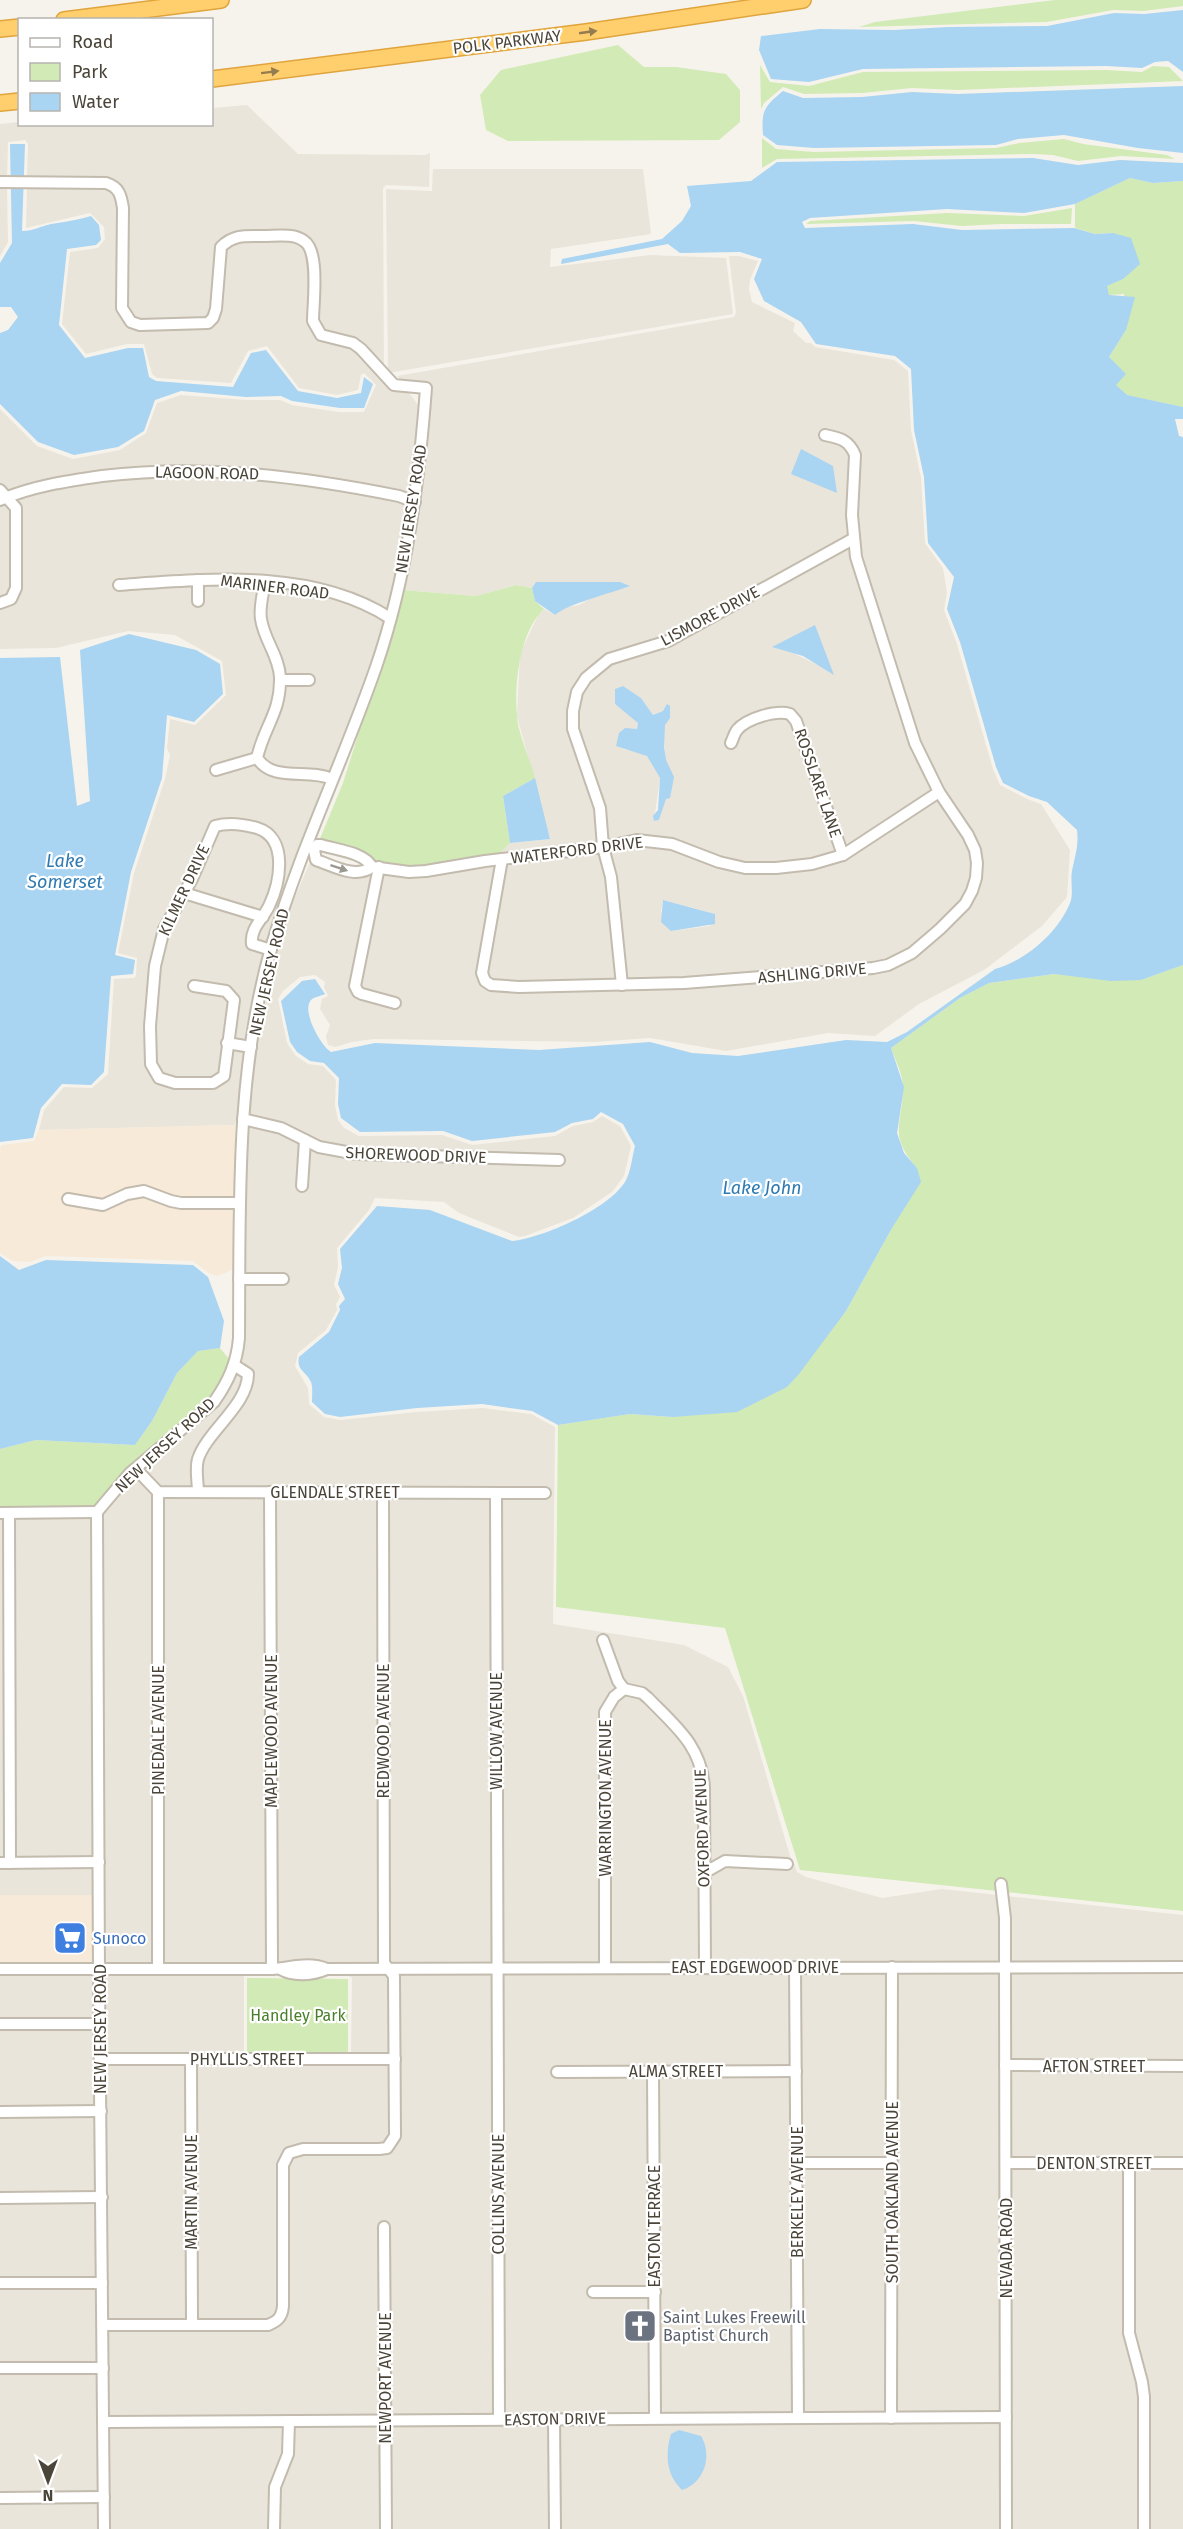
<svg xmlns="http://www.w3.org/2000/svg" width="1183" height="2529" font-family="'Fira Sans',sans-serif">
	<rect width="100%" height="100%" fill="#f6f3ec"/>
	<g fill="#eae5da" fill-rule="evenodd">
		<path d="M247,105L298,154L425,155L430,153L429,187L386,185L383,188L384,368L323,331L316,320L318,259L315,247L306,237L294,232L237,231L226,236L217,245L213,308L206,319L140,321L133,318L127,311L117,183L27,178L28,144L25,140L8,142L7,178H0V124L19,122L20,124H212V108Z"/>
		<path d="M433,169H643L651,234L551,249L550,267L650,255L726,258L733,314L388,373L386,189L432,191Z"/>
		<path d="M0,187H7L8,242L0,256Z"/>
		<path d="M27,187L105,188L112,190L117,197L119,208L118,309L128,325L138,329L209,328L224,249L238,240L294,241L302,244L310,259L309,323L313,332L319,338L352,347L407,390L420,408L412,496L340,480L292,472L200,466L129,469L9,492L0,484V409L37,446L73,459L120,450L146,433L157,403L181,395L246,400H280L292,405L339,412H364L376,385L364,373L361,375L358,390L337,395L299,388L267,346L248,351L231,383L157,378L152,374L144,344H127L86,354L62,324L70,252L98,248L105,239L104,227L90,213L26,228Z"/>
		<path d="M729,256H739L758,261L750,280L749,289L752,302L795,323L793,331L806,343H811L815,347L894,360L908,371L911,430L921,478L925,543L943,568L947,593L944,610L957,644L993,769L1000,785L1027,799L1041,804L1070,850L1067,897L1042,926L984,970L919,1004L875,1036L828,1033L726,1051L650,1038L594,1042L374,1039L352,1042L335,1047L328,1045L326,1036L330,1025L320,1009L322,999L328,996L324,987L325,982L315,975L300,977L283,991L278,999L287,1043L296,1056L308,1064L323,1066L336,1080L335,1105L338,1120L344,1128L359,1136L442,1135L472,1145L555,1136L573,1126L593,1122L602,1116L620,1126L631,1146L624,1176L612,1192L573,1218L525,1236L519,1237L459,1213L444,1202L375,1198L369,1210L337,1248L338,1267L334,1285L340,1297L336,1304L337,1310L326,1330L298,1353L295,1366L308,1388L309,1404L324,1417L340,1420L417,1412L482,1408L531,1414L555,1427L553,1624L684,1645L728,1667L743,1696L791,1859L794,1863L797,1872L806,1877L882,1898L942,1889L998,1895L1001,1962L708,1963L707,1875L722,1866L790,1869L792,1861L776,1857L731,1856L719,1858L707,1865V1776L702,1754L696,1744L621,1678L604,1634L598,1638L614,1682L619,1688L604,1702L601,1711V1964L500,1965L499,1497H548V1489L202,1488V1459L249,1387L239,1363L244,1181L251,1079L275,951L283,924L311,860L315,865L356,877H364L373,871L498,864L481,983L684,987L874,973L914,957L926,949L968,906L981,863L919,741L860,556L857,538L858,455L853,441L842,434L822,430L820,438L840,442L848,448L851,455L848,536L666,637L608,656L584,675L569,710L596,809L599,843L499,854L510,843L550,839L517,716L520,654L538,615L544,609L555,615L562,608L579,605L620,582H536L532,588L516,585L476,596L402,590L422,482L430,384L401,381L397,376L734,317L736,313Z"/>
		<path d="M200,475L291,481L398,500L410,505L388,612L376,605L344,591L262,577L230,574L115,582V590L194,584L195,606L202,605V584L230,583L260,586L276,669V695L254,754L212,767L213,775L255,763L261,772L270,776L305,777L327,781L291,874L235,1125L39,1130L44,1110L64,1087L92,1088L108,1074L114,979L134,978L136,976L137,958L118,953L134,873L165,779L170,755L167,748L170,719L195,725L226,695L222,661L175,635L128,631L56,648L0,649V608L13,603L14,499L43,490L129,477Z"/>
		<path d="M6,502L12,509V587L8,596L0,599V505Z"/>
		<path d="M850,545L934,790L845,848L791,710L774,708L749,717L734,727L725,745L732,749L741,732L752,725L775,717L788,718L793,723L838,852L811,860L758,865L733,862L656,836L637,835L607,841L577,729V712L581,694L589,681L611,663ZM815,625L826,669L795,654ZM623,686L641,698L653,715L663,711L666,798L659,820L654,821L660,778L647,756L638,752L623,749L630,729H637L638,722L615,704Z"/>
		<path d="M268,587L303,591L342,600L354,603L386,620L373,664L330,773L322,770L272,767L261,757L281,710L284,684H313V676L284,675L264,617Z"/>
		<path d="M938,797L971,851L972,878L962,901L911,949L887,961L873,964L684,979L625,980L608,850L637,844L671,848L744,873H776L812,868L847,857ZM663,900L694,908L715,914L710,926L671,931L661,911Z"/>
		<path d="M600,851L607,878L617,981L519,982L488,978L486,973L506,863Z"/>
		<path d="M236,1371L242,1374L244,1380L229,1406L200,1446L194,1488H159L142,1470L217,1405Z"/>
		<path d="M136,1475L154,1494V1964H103L101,1514Z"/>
		<path d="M379,1496L380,1964H330L318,1961L288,1960L275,1964L274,1497Z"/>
		<path d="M387,1496L492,1497V1965L391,1964L388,1961Z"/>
		<path d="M162,1497H266L268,1965L162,1964Z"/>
		<path d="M0,1517H5L6,1859H0Z"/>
		<path d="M13,1517H94L95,1858L14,1859Z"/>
		<path d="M626,1694L640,1698L645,1702L678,1735L690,1750L700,1776L701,1963L609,1964V1713L616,1701Z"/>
		<path d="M95,1867V1895H0V1868Z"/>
		<path d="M1006,1896L1183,1915V1962H1008Z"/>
		<path d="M888,1971V2159H800L799,1972Z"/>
		<path d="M896,1971H1001L1003,2412L895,2414Z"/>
		<path d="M1009,1971H1183V2062L1009,2060Z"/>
		<path d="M791,1972L792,2066L553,2068L554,2077L650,2076L651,2288H590L589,2296L651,2297L652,2413L502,2415L500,1974Z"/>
		<rect x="0" y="1973" width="95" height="47"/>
		<path d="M103,1973H278L282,1975L244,1976V2055H103Z"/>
		<path d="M327,1973H387L390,1978L391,2055L351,2054L352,1978L348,1975H324Z"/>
		<path d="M397,1973L492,1974L495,2415H389L388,2223H380L381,2416L108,2418L107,2329L282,2322L288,2162L296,2154L390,2151Z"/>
		<path d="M0,2028L95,2029L97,2107H0Z"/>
		<path d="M104,2063H187L188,2321L107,2320Z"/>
		<path d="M194,2063H391V2135L385,2144L303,2145L287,2149L280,2306L276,2316L267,2320H196Z"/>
		<path d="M1009,2069L1183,2070V2159H1009Z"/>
		<path d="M792,2075L794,2412L659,2413L657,2076Z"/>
		<path d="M97,2115L98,2193H0V2116Z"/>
		<path d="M1183,2167V2529H1148V2454L1133,2332V2168Z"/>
		<path d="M800,2168H888L887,2414L802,2412Z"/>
		<path d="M1009,2168H1125V2333L1139,2383L1140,2397V2529H1010Z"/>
		<path d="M0,2202H98L99,2279H0Z"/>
		<path d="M0,2287H99L100,2363L0,2364Z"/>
		<rect x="0" y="2372" width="100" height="121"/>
		<path d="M1003,2421L1002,2529H559L558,2423Z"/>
		<path d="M550,2423L551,2529H390L389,2424Z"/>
		<path d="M381,2424L382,2529H278V2496L293,2425Z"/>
		<path d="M285,2425L286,2441L270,2529H108V2426Z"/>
		<path d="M100,2501V2529H0V2502Z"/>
	</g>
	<g fill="#f7ead8">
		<path d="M235,1125L236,1268L218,1276L209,1273L193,1261L46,1256L30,1262L13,1261L0,1253V1148L2,1145L34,1141L39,1130Z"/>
		<path d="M0,1895H95L96,1964L0,1965Z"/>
	</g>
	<g fill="#d2eab5">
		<path d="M1055,0H1183V6L1144,11L1113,10L1047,22L859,27L875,22Z"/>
		<path d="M618,45L644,67H676L726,74L740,90V122L719,140L508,141L486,130L480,95L501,70Z"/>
		<path d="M760,65L770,82L809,86L863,72L1106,70L1142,72L1153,66L1169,67L1183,81L958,90L912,88L862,93L804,94L783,87L764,103L761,109Z"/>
		<path d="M762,138L776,149L814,152L996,148L1019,143L1064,139L1083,144L1167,155L1175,159L1121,156L1078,161L1053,155L1033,154L777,159L762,168Z"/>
		<path d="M1130,178L1153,183L1183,181V407L1126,395L1116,385L1109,357L1126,330L1124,294L1109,295L1106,286L1123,279L1113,233L1095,234L1075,228V204Z"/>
		<path d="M1072,208L1071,224H1001L962,226L914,221L806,224L810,221L947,213L1024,216Z"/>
		<path d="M516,585L532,588L535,601L544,609C520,631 514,683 517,715C518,735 530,758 535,778L503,796L510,843L499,854L436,866H399L374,862C366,848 335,845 319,841L343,783L368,703L389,644L402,590L476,596Z"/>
		<path d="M1183,965V1911L800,1870L725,1628L556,1607L558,1425L630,1414L673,1417L787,1387L846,1311L892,1228L917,1168C888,1134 902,1127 903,1089C904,1076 895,1060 891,1048L960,998L989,983L1054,974L1141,980Z"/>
		<path d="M220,1348L234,1365L223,1389L136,1469L97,1512L0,1513V1449L36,1440L135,1445L152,1421L177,1373L198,1351Z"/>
		<path d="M247,1978L348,1979V2052L247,2053Z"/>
	</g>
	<g fill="#a9d4f2">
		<path d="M1183,10V72L1168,61L1155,62L1142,68L1106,66L863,69L809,82L771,79L759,50L761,36L820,29L894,30L948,27L1047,26L1114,13L1144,14Z"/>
		<path d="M1183,86V153L1138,148L1064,135L1018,139L996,145L814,148L777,145L763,135C761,110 765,106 783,91L803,98L862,97L912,92L958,94Z"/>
		<path d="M10,144H25L22,231C34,231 41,226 51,224C65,222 77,220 91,216L99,225L101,240L96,245L67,249L59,325L85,358L128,348H143L149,377L156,381L233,387L251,353L266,350L298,391L337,398L361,393L364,377L373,384L364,408H340L292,401L281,396L246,397L181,391L155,400L144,431L118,447L74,455L38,442L0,404V333L8,330L18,317L11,307H0V263L12,243Z"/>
		<path d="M1033,158L1078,165L1120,160L1183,163V181L1153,183L1130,178L1075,204L1024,213L947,209L810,218L802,222L805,228L913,224L962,230L1074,228L1095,234L1113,233L1131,238L1140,264L1123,279L1107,286L1109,295L1135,297L1126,330L1109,357L1126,374L1116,385L1127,395L1183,407V419H1175L1179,436L1183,437V965L1141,980L1111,981L1054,974L989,983L960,998L891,1048L904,1087L897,1133L904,1153L917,1168L921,1182L892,1228L846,1311L799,1374L787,1387L737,1412L673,1417L630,1414L558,1425L532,1411L482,1404L417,1408L340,1417L325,1414L312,1402C312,1395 313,1388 311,1382C306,1371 296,1370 299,1357L329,1332L340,1310L339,1306L345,1299L338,1284L342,1268L340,1249L377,1206L430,1210L512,1241C543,1238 608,1209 625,1182C631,1172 632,1157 635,1146L623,1124L601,1112L593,1119L572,1123L555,1132L472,1141L443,1131L360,1132L341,1118L338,1104L339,1078L324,1063L310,1061L297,1052L290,1042L281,1001L302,981L315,979L325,994C321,996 314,997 311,1000C301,1011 321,1046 331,1052L375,1043L539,1050L650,1042L692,1053L738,1056L846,1040L887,1042L907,1032L995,969C1025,961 1058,933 1070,903C1074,894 1070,881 1072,871C1075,856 1079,845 1077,830L1047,802L1029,796L1003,783L996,767L960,642L947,609L954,577L928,543L924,477L914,430L911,369L895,356L816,344L801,322L764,301L754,279L762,259L740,252L680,253L668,244L561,264L562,259L662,239L682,221L691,206L687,186L751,181L777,162Z"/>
		<path d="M801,449L833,466L837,493L791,474Z"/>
		<path d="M536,582H620L630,586C612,593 567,604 555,615L535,601L532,588Z"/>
		<path d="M815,625L834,675L803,656L772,647Z"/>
		<path d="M129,634L196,650L220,664L223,694L194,722L167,715L162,778L131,872L115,955L135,960L133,974L111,976L104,1072L91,1085L62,1084L41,1108L33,1138L0,1142V658L60,657L77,806L90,801L80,650Z"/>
		<path d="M623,686L641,698L653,715L663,711L667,704L670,706V718L665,725L664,747L666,760L674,777L670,798L666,799L659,820L654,821L653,816L658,810L660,778L647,756L616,746L619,733L625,728L637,729L638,723L615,704V689Z"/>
		<path d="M535,778L550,839L510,843L503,796Z"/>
		<path d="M663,900L715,914V924L671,931L661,922Z"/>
		<path d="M0,1256L19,1270L46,1260L193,1265L208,1277L224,1321L220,1348L198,1351L177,1373L152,1421L135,1445L36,1440L0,1449Z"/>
		<path d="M679,2430L701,2436C713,2456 704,2483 682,2490C666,2475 665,2454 671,2434Z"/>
	</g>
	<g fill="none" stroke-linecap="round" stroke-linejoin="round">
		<g stroke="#c2bbae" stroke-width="14">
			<g id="minor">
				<path d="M0,182L106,183C119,187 121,195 123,208L122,308L131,322L140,325L208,323L213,318L216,309L221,247C234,234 246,236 263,236C276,236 294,233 304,241C320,251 313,303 313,321L321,335L353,343L361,349L394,385L426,388C419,482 407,577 376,667C343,762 299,852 271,948C235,1074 240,1208 239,1338C237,1363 228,1382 214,1402L130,1473L97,1512L99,1978L104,2529"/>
				<path d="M0,490L16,508V588L11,599L0,603"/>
				<path d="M0,500C33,486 67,481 102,476C203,464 300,476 399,496L415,502"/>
				<path d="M198,580V601"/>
				<path d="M265,582C263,594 259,607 261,619C264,640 279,656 280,677C281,713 264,726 257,758C273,783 308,768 332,779"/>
				<path d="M119,585C207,579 312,568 390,618"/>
				<path d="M280,680H309"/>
				<path d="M731,743C733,739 734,734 737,730C747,718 776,710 790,714L796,721L843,855"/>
				<path d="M216,770L257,758"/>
				<path d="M314,850L316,860C334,866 355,879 372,867L409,872L426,871L485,861L603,847L637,840L672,844L719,862L745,868H776L812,864L843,855L939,792"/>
				<path d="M314,850L317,845H321C336,850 364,852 372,867"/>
				<path d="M502,859L482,973L485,981L491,985L519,987L684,983L873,968L888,965L912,953L940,929L965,904L972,891L976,878L977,863L975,850L968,835L939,792L915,743L856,557L852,515L855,455C849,440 840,438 825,435"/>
				<path d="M379,867L355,986L358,992L362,994L395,1003"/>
				<path d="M184,893L263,917"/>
				<path d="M622,985L611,877L603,847L600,808L573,729V711L577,692L586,678L609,659L668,641L853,539"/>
				<path d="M194,986L226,991L234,1000L224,1076L213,1083H175L159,1078L151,1064L150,1026L155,966L164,929L192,879L215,826C229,822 243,824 257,828C289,838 280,883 269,906C263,919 250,928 252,944L271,950"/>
				<path d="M227,1043L251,1047"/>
				<path d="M243,1119L281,1128L319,1147L357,1154L559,1160"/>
				<path d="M302,1186L305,1140"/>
				<path d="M68,1199L103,1205L127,1194L144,1191L171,1201L181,1203H240"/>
				<path d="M239,1279H283"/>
				<path d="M136,1469L158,1492L545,1493"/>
				<path d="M158,1492V1969"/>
				<path d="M198,1492C198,1482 195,1469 198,1459C207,1431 248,1405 248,1374L234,1365"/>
				<path d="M270,1492L272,1969"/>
				<path d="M496,1493L499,2419"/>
				<path d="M0,1513L97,1512"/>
				<path d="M9,1513L10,1863"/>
				<path d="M603,1640L618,1681L624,1689"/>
				<path d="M624,1689L642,1693L648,1698C675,1726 702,1746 704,1788L705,1967"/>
				<path d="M0,1863L99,1862"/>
				<path d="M704,1873L725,1861L787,1864"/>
				<path d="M1001,1884L1005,1918V1966L1006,2529"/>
				<path d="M795,1967L798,2416"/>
				<path d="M605,1968V1712L614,1697L624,1689"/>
				<path d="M0,1969H272C291,1968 308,1961 327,1969L1183,1967"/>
				<path d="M280,1969C294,1977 313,1975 327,1969"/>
				<path d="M0,2024H99"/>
				<path d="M100,2059H395"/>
				<path d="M191,2059L192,2325"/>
				<path d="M1005,2065L1183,2066"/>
				<path d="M557,2072L796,2071"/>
				<path d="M653,2072L655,2417"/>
				<path d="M0,2112L101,2111"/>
				<path d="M797,2163H892"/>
				<path d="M1006,2163H1183"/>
				<path d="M1129,2163V2333L1142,2382L1144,2397V2529"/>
				<path d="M0,2198L102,2197"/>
				<path d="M384,2227L386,2529"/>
				<path d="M0,2283H102"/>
				<path d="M593,2292H655"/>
				<path d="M103,2325H268C278,2321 282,2317 283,2306V2165L289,2153L303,2149H379L387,2148L395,2136L394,1976L384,1963L383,1492"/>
				<path d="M0,2368H103"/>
				<path d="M554,2418L555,2529"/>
				<path d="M891,2418L892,1967"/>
				<path d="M104,2422L1006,2417"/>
				<path d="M0,2498L104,2497"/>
				<path d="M274,2529L275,2487L288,2454L289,2421"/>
			</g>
		</g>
		<g stroke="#e0a43c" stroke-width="18">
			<g id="highway">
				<path d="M64,20L221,0"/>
				<path d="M0,29L20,27"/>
				<path d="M212,79L586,32L803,0"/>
				<path d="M0,103L20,101"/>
			</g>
		</g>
		<use href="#minor" stroke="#fff" stroke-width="10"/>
		<use href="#highway" stroke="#ffcf6e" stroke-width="15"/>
	</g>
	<defs><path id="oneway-solid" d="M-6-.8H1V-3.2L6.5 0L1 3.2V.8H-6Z" transform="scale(1.5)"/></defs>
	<g fill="#937c4e">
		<use href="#oneway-solid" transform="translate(588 32) rotate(-8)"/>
		<use href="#oneway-solid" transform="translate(270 72) rotate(-7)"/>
	</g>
	<use fill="#9c9892" href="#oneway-solid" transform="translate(339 868) rotate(18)"/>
	<defs>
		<g id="supermarket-square" transform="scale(1.725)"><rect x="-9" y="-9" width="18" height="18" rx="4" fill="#3f7fe0" stroke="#fff"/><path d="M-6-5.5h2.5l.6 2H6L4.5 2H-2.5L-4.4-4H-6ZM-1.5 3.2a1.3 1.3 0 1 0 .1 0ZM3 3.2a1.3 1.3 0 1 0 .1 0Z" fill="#fff"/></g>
		<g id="church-square" transform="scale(1.725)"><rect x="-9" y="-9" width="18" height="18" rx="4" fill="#6b7280" stroke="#fff"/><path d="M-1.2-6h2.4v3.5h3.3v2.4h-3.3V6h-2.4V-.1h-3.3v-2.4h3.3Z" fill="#fff"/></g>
	</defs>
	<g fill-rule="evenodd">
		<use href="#supermarket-square" x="70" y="1938"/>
		<use href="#church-square" x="640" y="2326"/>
	</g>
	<g text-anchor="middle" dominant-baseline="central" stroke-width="4.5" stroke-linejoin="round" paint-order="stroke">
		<g font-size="16" fill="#4b4439" stroke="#fff">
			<text transform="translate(507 42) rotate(-7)">POLK PARKWAY</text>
			<text transform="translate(207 473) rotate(1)">LAGOON ROAD</text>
			<text transform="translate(411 509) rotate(-81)">NEW JERSEY ROAD</text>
			<text transform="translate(275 587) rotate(7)">MARINER ROAD</text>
			<text transform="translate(710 616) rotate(-28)">LISMORE DRIVE</text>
			<text transform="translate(818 783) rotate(71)">ROSSLARE LANE</text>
			<text transform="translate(577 850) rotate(-7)">WATERFORD DRIVE</text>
			<text transform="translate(184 890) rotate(-65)">KILMER DRIVE</text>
			<text transform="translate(269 972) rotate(-77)">NEW JERSEY ROAD</text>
			<text transform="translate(812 973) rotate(-5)">ASHLING DRIVE</text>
			<text transform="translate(416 1155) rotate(2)">SHOREWOOD DRIVE</text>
			<text transform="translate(165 1445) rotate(-43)">NEW JERSEY ROAD</text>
			<text x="335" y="1492">GLENDALE STREET</text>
			<text transform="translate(158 1730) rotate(-90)">PINEDALE AVENUE</text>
			<text transform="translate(271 1731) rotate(-90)">MAPLEWOOD AVENUE</text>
			<text transform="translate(383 1731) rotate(-90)">REDWOOD AVENUE</text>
			<text transform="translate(496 1731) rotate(-90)">WILLOW AVENUE</text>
			<text transform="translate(605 1798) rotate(-90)">WARRINGTON AVENUE</text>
			<text transform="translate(702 1828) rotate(-92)">OXFORD AVENUE</text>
			<text x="755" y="1967">EAST EDGEWOOD DRIVE</text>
			<text transform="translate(100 2029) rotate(-90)">NEW JERSEY ROAD</text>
			<text x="247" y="2059">PHYLLIS STREET</text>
			<text x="1094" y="2066">AFTON STREET</text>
			<text x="676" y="2071">ALMA STREET</text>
			<text x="1094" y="2163">DENTON STREET</text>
			<text transform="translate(191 2192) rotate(-90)">MARTIN AVENUE</text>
			<text transform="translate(797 2192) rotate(-90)">BERKELEY AVENUE</text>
			<text transform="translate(892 2192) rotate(-90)">SOUTH OAKLAND AVENUE</text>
			<text transform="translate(498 2194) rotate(-90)">COLLINS AVENUE</text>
			<text transform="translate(654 2226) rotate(-90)">EASTON TERRACE</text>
			<text transform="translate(1006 2248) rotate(-90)">NEVADA ROAD</text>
			<text transform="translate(385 2378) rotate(-90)">NEWPORT AVENUE</text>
			<text transform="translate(555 2419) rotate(-1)">EASTON DRIVE</text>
		</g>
		<g font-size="16" fill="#366cbe" stroke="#fff" text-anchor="start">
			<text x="93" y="1938">Sunoco</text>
		</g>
		<g font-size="16" fill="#4a7f2a" stroke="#fff">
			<text x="298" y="2015">Handley Park</text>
		</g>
		<g font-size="16" fill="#5b616d" stroke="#fff" text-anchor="start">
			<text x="663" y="2317">Saint Lukes Freewill<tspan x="663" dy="18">Baptist Church</tspan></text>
		</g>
		<g font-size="18" font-style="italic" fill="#2e7ab2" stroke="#fff">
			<text x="65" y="861">Lake<tspan x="65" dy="21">Somerset</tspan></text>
			<text x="762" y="1188">Lake John</text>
		</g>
	</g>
	<rect x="18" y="18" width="195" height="108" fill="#ffffff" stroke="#b7b4b0" stroke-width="1.5"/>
	<rect x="30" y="38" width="30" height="9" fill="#ffffff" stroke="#b7b4b0" stroke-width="1.5"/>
	<text x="72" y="48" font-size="18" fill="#4b4439">Road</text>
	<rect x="30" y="63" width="30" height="18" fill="#d2eab5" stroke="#b7b4b0" stroke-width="1.5"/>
	<text x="72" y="78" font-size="18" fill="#4b4439">Park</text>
	<rect x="30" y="93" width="30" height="18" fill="#a9d4f2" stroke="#b7b4b0" stroke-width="1.5"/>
	<text x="72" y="108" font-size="18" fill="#4b4439">Water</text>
	<g transform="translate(48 2481) rotate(180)" stroke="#ffffff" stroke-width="4.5" paint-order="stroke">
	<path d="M0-4.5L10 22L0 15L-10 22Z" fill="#4b4439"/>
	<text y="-9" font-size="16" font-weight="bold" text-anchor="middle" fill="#4b4439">N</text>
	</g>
</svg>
